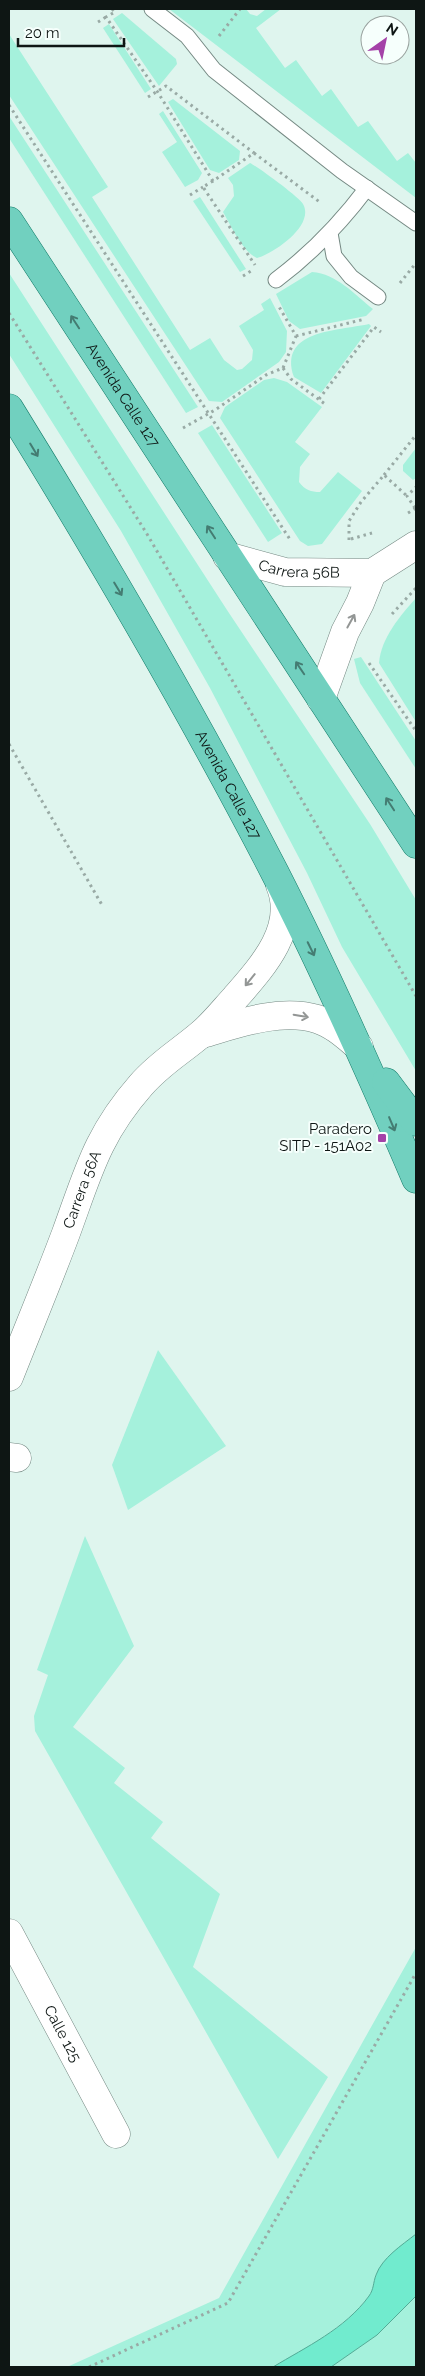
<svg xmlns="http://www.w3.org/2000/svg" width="425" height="2376" font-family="Raleway,sans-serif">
	<rect width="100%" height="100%" fill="#dff5ee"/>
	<g fill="#a5f1dc">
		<path d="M169,9H246L250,14L257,16L266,9H281L256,28L285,68L296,60L322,96L331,89L358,127L368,121L397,161L408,153L416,163V198Z"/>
		<path d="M122,13L176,59L177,64L159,86L113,19Z"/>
		<path d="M109,24L151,89L145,93L103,28Z"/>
		<path d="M9,34L108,187L92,197L190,350L210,338L224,360L237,370L242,369L252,360L253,350L239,326L264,310L261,304L270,298L287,331L286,352L279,362L222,402L209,401L9,95Z"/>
		<path d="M173,99L240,151L239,160L219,173L210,170L168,102Z"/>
		<path d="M163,111L202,173L198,180L185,187L162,152L177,142L159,114Z"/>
		<path d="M9,116L198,407L186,413L9,138Z"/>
		<path d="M250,163C258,167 299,197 303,204C315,225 275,253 257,258C243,252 231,226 223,212L234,196L233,185L228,178Z"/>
		<path d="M200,197L246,269L240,272L193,201Z"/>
		<path d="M312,272C337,274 354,294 373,309L366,316L300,329L289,321L276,294Z"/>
		<path d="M9,273L227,610L370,824L416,900V1071L342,947L307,873L210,688L121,531L9,354Z"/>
		<path d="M369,324L371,326L321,393L294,377C278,330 337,331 369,324Z"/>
		<path d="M274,378L287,382L322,407L295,442L310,454L300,467L299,482C305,490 311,492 320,492L338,472L362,491L322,544L308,546L300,541L220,418L225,407L264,380Z"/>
		<path d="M212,425L282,533L268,542L198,433Z"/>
		<path d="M416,448V478L413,480L403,471V465Z"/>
		<path d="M416,598V722L379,663C381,638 400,616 416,598Z"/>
		<path d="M361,657L416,741V769L360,683L354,659Z"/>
		<path d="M158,1350L226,1446L128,1510L112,1465Z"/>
		<path d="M85,1536L134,1646L73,1727L125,1768L114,1783L163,1822L151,1838L220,1894L193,1967L328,2077L278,2159L35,1731L34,1716L48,1675L37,1670Z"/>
		<path d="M416,1947V2234L382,2265L375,2276V2287L369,2296L354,2314L316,2343L273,2367H67L219,2298Z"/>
		<path d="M416,2296V2367H331L377,2335Z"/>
	</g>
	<path fill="#71ebce" stroke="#53ab96" d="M416,2234V2296L377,2335L331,2367H273C306,2347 345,2329 369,2296C374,2289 373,2283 376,2275C382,2258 402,2245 416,2234Z"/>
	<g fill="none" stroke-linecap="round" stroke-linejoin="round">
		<g stroke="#758983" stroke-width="17">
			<g id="service">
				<path d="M152,9L187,36L214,70L342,171L416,223"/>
				<path d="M330,233L334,256L351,277L378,297"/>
				<path d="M276,280C312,253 340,224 367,188"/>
			</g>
		</g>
		<g stroke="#758983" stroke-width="29">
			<g id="minor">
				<path id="s1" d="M227,556L285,572L372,573L416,545"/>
				<path d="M321,699L345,632L360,603L372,573"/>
				<path d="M202,1034C237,1024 280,1008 317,1019C333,1024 346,1036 359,1047"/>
				<path id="s2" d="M9,1377C28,1329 48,1281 66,1233C88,1173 97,1135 141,1085C160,1063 180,1052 201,1034C213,1024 224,1010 235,998C262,967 298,928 280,885"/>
				<path d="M9,1457L17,1458"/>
				<path id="s3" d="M9,1933L116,2134"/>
			</g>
		</g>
		<g stroke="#117b68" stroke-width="29">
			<g id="primary">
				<path id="s4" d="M9,221L416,844"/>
				<path id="s5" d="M9,408C103,560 193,714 275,873C326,973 372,1076 416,1179"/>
				<path d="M386,1082L416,1122"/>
			</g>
		</g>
		<g stroke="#99aaa5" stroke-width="3" stroke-dasharray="2.5 4" stroke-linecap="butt">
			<path d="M112,9L115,12L106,17L157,91L213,181L254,153L321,203"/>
			<path d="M98,22L106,17"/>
			<path d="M219,36L240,9"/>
			<path d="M148,97L166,86L254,153"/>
			<path d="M9,105L291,541"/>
			<path d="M213,181L203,187L255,265"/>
			<path d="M190,195L203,187"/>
			<path d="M243,276L251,271"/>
			<path d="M400,283L416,263"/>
			<path d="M9,313L147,534L416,996"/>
			<path d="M296,336L365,319"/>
			<path d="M283,368L291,379L325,404"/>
			<path d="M319,399L374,327L381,332"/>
			<path d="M183,428L215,410L266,375L283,368L296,336L278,305"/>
			<path d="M384,475L416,435"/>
			<path d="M415,508L407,496L416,487"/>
			<path d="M408,513L416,508"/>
			<path d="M351,539L372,533"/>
			<path d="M349,540V521L361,502L384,475L407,496"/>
			<path d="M392,614L416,588"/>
			<path d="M369,663L416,731"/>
			<path d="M9,744L102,905"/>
			<path d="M89,2367L228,2303L416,1973"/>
		</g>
		<use href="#service" stroke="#fff" stroke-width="15"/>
		<use href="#minor" stroke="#fff" stroke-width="28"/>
		<use href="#primary" stroke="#71d0bf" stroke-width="28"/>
	</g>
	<defs><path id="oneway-shaft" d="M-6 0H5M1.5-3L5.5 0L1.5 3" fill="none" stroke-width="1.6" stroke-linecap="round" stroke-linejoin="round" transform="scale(1.25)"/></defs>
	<g stroke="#447c72">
		<use href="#oneway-shaft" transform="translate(75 322) rotate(-123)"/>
		<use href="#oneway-shaft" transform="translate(34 450) rotate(59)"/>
		<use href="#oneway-shaft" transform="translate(211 532) rotate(-123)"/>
		<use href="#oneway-shaft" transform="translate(118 589) rotate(59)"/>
		<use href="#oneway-shaft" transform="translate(300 668) rotate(-124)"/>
		<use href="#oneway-shaft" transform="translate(390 804) rotate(-123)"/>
		<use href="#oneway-shaft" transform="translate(311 949) rotate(64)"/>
		<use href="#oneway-shaft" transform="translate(392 1124) rotate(67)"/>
	</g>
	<g stroke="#939695">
		<use href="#oneway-shaft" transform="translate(351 621) rotate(-61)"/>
		<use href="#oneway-shaft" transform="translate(250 980) rotate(129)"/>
		<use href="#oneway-shaft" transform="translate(301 1016) rotate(10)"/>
	</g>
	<rect fill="#a442a8" stroke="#f6fffc" stroke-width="2" x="377" y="1133" width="10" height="10" rx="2.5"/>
	<g text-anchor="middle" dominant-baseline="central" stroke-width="4" stroke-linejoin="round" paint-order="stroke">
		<g font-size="15" fill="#0e1614" stroke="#f6fffc">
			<text stroke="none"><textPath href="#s4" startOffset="208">Avenida Calle 127</textPath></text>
			<text stroke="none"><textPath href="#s1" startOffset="74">Carrera 56B</textPath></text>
			<text stroke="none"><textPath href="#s5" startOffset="436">Avenida Calle 127</textPath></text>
			<text stroke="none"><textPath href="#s2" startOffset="201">Carrera 56A</textPath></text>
			<text stroke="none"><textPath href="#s3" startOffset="114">Calle 125</textPath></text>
		</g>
		<g font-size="15" fill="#0e1614" stroke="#f6fffc" text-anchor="end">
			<text x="372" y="1129">Paradero<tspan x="372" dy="17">SITP - 151A02</tspan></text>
		</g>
	</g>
	<rect width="425" height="2376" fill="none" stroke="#0e1614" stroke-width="20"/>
	<g transform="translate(385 40) rotate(33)"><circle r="24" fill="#f6fffc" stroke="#99a29f"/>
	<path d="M0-4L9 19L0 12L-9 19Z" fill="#a442a8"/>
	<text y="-8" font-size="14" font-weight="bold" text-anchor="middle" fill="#0e1614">N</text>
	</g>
	<path d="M18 38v8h106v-8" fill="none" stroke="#0e1614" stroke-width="2.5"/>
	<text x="25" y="38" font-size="15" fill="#0e1614" stroke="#f6fffc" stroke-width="4" paint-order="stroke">20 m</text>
</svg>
